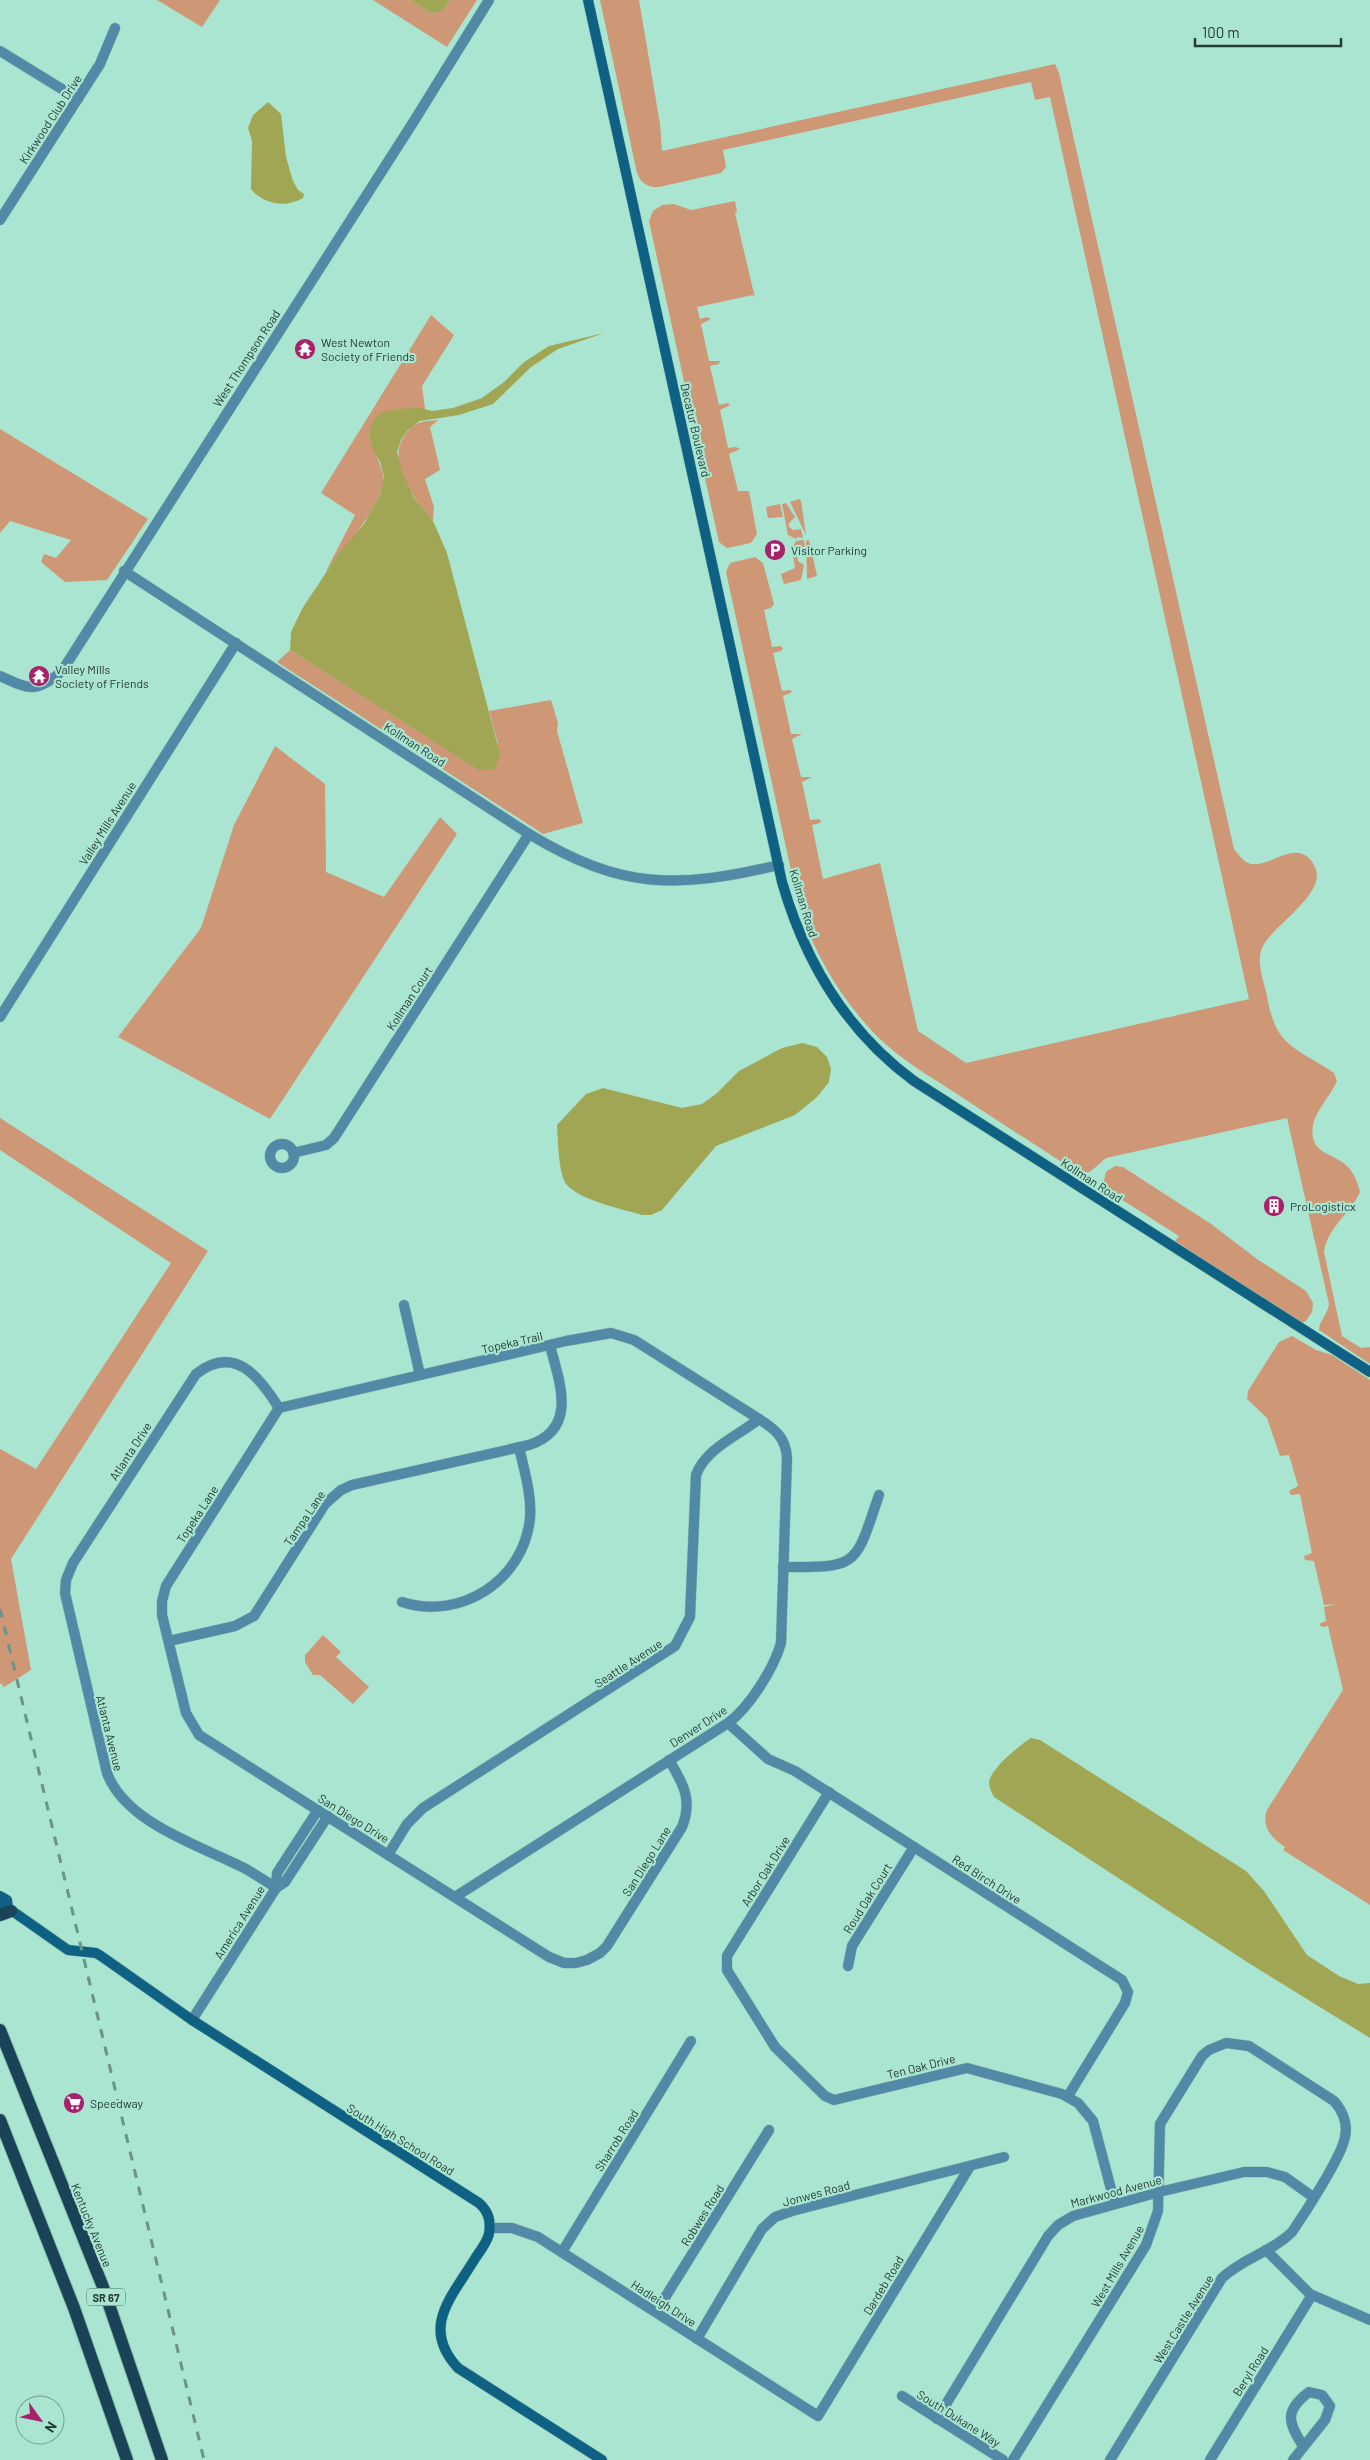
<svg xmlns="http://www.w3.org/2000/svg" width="1370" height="2460" font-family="Barlow,sans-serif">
	<rect width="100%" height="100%" fill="#aae5d1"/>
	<g fill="#ce9775">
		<path d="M157,0H220L202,27Z"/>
		<path d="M373,0H411L431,13L442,11L450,0H477L447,47Z"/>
		<path d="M600,0H639L660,124L662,151L1055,64L1059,73L1234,849C1239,855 1243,862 1251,864C1270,868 1298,836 1314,865C1330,893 1273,924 1262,948C1256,962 1264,982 1267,996C1270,1013 1274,1029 1286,1041C1299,1054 1319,1062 1334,1073L1337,1081C1331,1095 1316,1110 1313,1125C1308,1156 1335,1152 1349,1168C1355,1175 1358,1184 1360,1192C1350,1214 1327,1228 1324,1252L1342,1336L1361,1348L1370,1347V1364L1319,1330C1319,1321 1328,1314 1329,1304L1287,1118L1106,1158L1090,1172L1079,1173C1038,1147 998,1121 957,1094C931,1077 903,1061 880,1039C842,1001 816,957 799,907L726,572L730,563L755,557L763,563L774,604L771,608L764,610L772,647L780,646L783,648L781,651L773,653L782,691L790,690L792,692L783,696L791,734H802L792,739L801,777H812L802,782L810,820L819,819L821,821L820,823L812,825L823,879L880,863L918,1031L966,1063L1249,999L1050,97L1035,100L1031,82L723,150L726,167L721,173L659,187C648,188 641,183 637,173Z"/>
		<path d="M735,201L737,212L735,213L755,298L753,295L697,307L700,319L707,317L711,319L701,324L709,361H720L719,364L710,366L719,405L728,403L730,405L720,410L728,448L736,447L740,449L729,454L738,491H749L757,534L751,543L727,548L719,542L649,221L653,211L662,205L674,204L691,210Z"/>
		<path d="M431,315L454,335L422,386L425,409H406L373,420C367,442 378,455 383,475C389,498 339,555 325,573L355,515L321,493Z"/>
		<path d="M438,420L430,427L440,470L425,479L434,507L433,521C415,499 385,463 405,435C414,422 423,421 438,420Z"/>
		<path d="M0,429L148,519L107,580L65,582L41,562L44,554L56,558L71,540L10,521L0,533Z"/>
		<path d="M799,499L801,501L806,535L790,502Z"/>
		<path d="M786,503L795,517L789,523V527L793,530L801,529L803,538L797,537L796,539L788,535L782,504Z"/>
		<path d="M780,504L783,517L768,518L766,507Z"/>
		<path d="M804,540L805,551L797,557L798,561L804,565L801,580L784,584L781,574L795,568L792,549L796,541Z"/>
		<path d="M809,540L817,576L807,579L806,541Z"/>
		<path d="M290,650L480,770L498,744L489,711L551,700L558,723L557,731L583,823L543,834L277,662Z"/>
		<path d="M275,746L325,784L326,872L384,897L440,817L457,834L270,1119L118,1037L201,928L234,825Z"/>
		<path d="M0,1118L208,1251L11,1559L31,1670L4,1687L0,1683V1449L36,1469L171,1263L0,1150Z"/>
		<path d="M1115,1166L1123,1167L1211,1224L1257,1259L1306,1291L1313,1303L1312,1312L1306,1321L1302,1323L1175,1241L1179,1236L1105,1189L1103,1185L1106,1172Z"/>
		<path d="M1292,1336L1316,1350L1332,1355L1370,1380V1905L1283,1850L1285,1847C1272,1839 1261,1826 1267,1810L1343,1690L1328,1626L1322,1627L1319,1624L1326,1621L1324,1607L1335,1604L1324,1605L1314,1561L1305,1560L1304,1556L1312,1553L1300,1494L1291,1495L1289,1491L1298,1486L1289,1455L1280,1456L1267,1418L1247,1399L1248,1391L1279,1342Z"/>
		<path d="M323,1635L341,1652L336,1657L369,1687L353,1704L320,1675H313L305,1662V1655Z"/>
	</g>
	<g fill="#a0a654">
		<path d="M411,0H450L442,11L431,13Z"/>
		<path d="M268,102L281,114L286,157L293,181L298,190L304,194L303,198C286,208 264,205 251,189L252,141L248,128L253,115Z"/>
		<path d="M604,333L558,349L531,367L493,404L459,415L420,421L408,430L401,440L397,452L402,471L413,496L433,521L447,553L500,754L495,769L479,770L290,650L291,632L302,609L339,553L364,524L380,495L384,477L380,462L373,450L369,433L373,420L383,412L416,407L432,411L453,408L482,398L504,382L524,362L549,346Z"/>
		<path d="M802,1043L817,1047L827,1057L831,1069L829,1082L817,1097L795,1115L716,1146L662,1210L651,1215H642C622,1209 580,1200 567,1185C558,1174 558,1139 557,1125L586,1094L603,1088L682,1108L702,1104L716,1094L739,1071L782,1048Z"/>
		<path d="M1031,1738L1040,1740L1246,1871L1264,1891L1307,1955L1339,1976L1358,1984L1370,1983V2038L1247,1962L994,1797C992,1793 989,1787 989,1782C991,1768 1020,1745 1031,1738Z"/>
	</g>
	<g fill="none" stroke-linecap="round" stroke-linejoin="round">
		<g stroke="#8dc0af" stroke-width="11">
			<g id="street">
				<path d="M0,51L78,99"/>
				<path d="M0,220L100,64L115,28"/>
				<path d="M124,571L529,834C622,890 676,889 779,865"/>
				<path d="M0,676C29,689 36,694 62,671L414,121L489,0"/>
				<path d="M0,1017L236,643"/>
				<circle cx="282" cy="1156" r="12"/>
				<path d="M293,1153L326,1145L334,1138L529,834"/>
				<path d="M404,1305L420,1375"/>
				<path d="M279,1408L566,1341L611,1333L634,1340L759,1419C775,1429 786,1438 787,1458L781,1643C774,1668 749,1708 728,1723L455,1897"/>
				<path d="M279,1408L166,1586L162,1601V1615L186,1713L199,1735L549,1957L564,1963H576L587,1960L600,1953L607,1946L682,1827C693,1800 683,1783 669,1760"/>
				<path d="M783,1567C859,1568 855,1566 879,1495"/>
				<path d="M402,1602C461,1621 524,1580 530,1518C532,1495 524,1470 519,1447"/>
				<path d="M169,1641L235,1626L254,1616L325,1504L341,1490L352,1485L529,1445C578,1429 560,1383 550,1346"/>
				<path d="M728,1723L768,1759L795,1771L1122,1980L1128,1992L1125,2003L1068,2096"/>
				<path d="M829,1792L727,1956V1970L775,2047L825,2096L834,2100L967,2068L1062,2094L1078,2103L1093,2121L1115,2204"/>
				<path d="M388,1855L407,1824L423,1808L675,1646L690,1617L696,1475C706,1448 738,1436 759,1419"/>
				<path d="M276,1888C266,1881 256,1875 246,1869C202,1846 126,1824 107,1773L65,1593L66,1580L73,1563L196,1374C234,1344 259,1376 279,1408"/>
				<path d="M276,1888L277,1873L318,1810"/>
				<path d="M848,1966L852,1946L914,1847"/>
				<path d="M192,2020L276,1888L285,1882L328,1816"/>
				<path d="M490,2228H512L538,2237L818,2416L969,2168"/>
				<path d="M1266,2250L1310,2294L1370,2320"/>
				<path d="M562,2252L691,2041"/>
				<path d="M656,2312L769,2130"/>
				<path d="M697,2339L762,2229L775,2217L792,2211L1004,2157"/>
				<path d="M902,2396L1003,2460"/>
				<path d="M937,2419L1048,2236L1058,2225L1073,2216L1159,2192L1244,2172H1267L1285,2177L1313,2197"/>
				<path d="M1013,2460L1146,2245L1158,2211L1160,2124L1202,2056L1209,2050L1226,2043L1249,2046L1334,2101C1342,2110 1348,2123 1345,2137C1342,2156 1305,2213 1292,2232C1272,2252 1243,2258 1222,2278L1110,2460"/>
				<path d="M1210,2460L1312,2295"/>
				<path d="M1293,2460L1325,2420L1330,2406L1322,2395L1309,2392C1284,2411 1288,2422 1303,2446"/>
			</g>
		</g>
		<g stroke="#8dc0af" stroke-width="11">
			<g id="secondary">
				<path d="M588,0L782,882C805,962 846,1031 914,1081L1370,1372"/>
				<path d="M0,1896L7,1900L8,1908"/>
				<path d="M0,1907L8,1908L68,1950L96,1953L101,1956L192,2020L479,2203C489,2212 491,2221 489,2234C487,2242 481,2250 476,2257C452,2297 420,2327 458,2368L602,2460"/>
			</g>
		</g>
		<g stroke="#8dc0af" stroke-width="14">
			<g id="primary">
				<path d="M0,1915L11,1911"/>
				<path d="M0,2030L103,2287L162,2460"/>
				<path d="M0,2120L74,2308L127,2460"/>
			</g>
		</g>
		<use href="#street" stroke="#5189a7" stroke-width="10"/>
		<use href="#secondary" stroke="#0f6183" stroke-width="10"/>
		<use href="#primary" stroke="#1a4357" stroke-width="12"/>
		<path stroke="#6a9486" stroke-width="3" stroke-dasharray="9 9" stroke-linecap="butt" d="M0,1609L204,2460"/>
	</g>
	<defs>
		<g id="temple-disc" transform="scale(1.125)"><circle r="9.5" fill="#a7216b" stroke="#aae5d1"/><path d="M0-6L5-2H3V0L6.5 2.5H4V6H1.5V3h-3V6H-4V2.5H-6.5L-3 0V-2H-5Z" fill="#fff"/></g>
		<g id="parking-disc" transform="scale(1.125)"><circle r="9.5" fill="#a7216b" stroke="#aae5d1"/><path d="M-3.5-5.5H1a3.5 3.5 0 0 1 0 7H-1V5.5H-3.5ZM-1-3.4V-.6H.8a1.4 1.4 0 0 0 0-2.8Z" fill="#fff"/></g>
		<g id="building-disc" transform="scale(1.125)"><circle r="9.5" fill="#a7216b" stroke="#aae5d1"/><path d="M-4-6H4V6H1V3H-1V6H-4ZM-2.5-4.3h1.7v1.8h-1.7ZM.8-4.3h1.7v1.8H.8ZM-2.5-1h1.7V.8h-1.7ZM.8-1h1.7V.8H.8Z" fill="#fff"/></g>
		<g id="supermarket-disc" transform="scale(1.125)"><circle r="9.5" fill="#a7216b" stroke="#aae5d1"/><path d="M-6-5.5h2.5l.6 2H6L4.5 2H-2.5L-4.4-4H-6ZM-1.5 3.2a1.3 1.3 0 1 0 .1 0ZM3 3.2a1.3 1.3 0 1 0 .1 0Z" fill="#fff"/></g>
	</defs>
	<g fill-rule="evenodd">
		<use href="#temple-disc" x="305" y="349"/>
		<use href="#parking-disc" x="775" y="550"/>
		<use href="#temple-disc" x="39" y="676"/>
		<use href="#building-disc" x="1274" y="1206"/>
		<use href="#supermarket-disc" x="74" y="2103"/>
	</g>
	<g text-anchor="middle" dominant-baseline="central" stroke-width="4.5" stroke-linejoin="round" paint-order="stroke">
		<rect fill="#aae5d1" stroke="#4d6f64" stroke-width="1" x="87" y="2288.5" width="38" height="17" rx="4"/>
		<g font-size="11" font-weight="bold" fill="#253d35">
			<text x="106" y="2297">SR 67</text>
		</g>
		<g font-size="12" fill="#253d35" stroke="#aae5d1">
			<text transform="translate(50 119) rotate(-57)">Kirkwood Club Drive</text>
			<text transform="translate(246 358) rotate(-57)">West Thompson Road</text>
			<text transform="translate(696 430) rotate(77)">Decatur Boulevard</text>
			<text transform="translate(415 744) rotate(33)">Kollman Road</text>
			<text transform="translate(107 823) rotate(-58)">Valley Mills Avenue</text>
			<text transform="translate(804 903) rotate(73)">Kollman Road</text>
			<text transform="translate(409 998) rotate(-57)">Kollman Court</text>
			<text transform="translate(1092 1180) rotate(33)">Kollman Road</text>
			<text transform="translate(512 1342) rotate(-13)">Topeka Trail</text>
			<text transform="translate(130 1451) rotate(-57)">Atlanta Drive</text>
			<text transform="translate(197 1514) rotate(-57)">Topeka Lane</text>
			<text transform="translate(304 1518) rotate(-56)">Tampa Lane</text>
			<text transform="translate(628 1663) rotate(-33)">Seattle Avenue</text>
			<text transform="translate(698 1726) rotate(-33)">Denver Drive</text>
			<text transform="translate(110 1733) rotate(76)">Atlanta Avenue</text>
			<text transform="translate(354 1818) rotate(32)">San Diego Drive</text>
			<text transform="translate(646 1861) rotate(-58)">San Diego Lane</text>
			<text transform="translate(765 1871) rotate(-58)">Arbor Oak Drive</text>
			<text transform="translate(987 1879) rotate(33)">Red Birch Drive</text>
			<text transform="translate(867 1898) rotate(-58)">Roud Oak Court</text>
			<text transform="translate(239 1922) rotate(-58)">America Avenue</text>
			<text transform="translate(921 2066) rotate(-14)">Ten Oak Drive</text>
			<text transform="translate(401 2139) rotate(32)">South High School Road</text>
			<text transform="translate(616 2140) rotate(-58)">Sharrob Road</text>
			<text transform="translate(1116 2191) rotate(-15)">Markwood Avenue</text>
			<text transform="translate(816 2193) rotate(-15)">Jonwes Road</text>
			<text transform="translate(702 2215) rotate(-58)">Robwes Road</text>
			<text transform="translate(92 2225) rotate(68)">Kentucky Avenue</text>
			<text transform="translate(1117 2266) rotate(-60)">West Mills Avenue</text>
			<text transform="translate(883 2285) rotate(-59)">Dardeb Road</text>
			<text transform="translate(664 2303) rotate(33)">Hadleigh Drive</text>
			<text transform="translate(1183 2319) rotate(-58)">West Castle Avenue</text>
			<text transform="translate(1250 2371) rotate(-58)">Beryl Road</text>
			<text transform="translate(959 2418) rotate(32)">South Dukane Way</text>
		</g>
		<g font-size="12" fill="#253d35" stroke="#aae5d1" text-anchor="start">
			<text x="321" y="342">West Newton<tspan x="321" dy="14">Society of Friends</tspan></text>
			<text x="791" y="550">Visitor Parking</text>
			<text x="55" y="669">Valley Mills<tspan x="55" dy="14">Society of Friends</tspan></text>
			<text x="1290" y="1206">ProLogisticx</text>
			<text x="90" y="2103">Speedway</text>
		</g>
	</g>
	<g transform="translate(40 2420) rotate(123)"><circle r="24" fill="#aae5d1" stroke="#75a293"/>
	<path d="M0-4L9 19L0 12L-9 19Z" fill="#a7216b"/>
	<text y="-8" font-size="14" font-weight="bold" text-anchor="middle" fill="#253d35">N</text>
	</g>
	<path d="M1195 38v8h146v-8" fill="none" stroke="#253d35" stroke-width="2.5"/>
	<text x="1202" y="38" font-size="15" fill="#253d35" stroke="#aae5d1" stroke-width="4" paint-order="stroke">100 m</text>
</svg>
